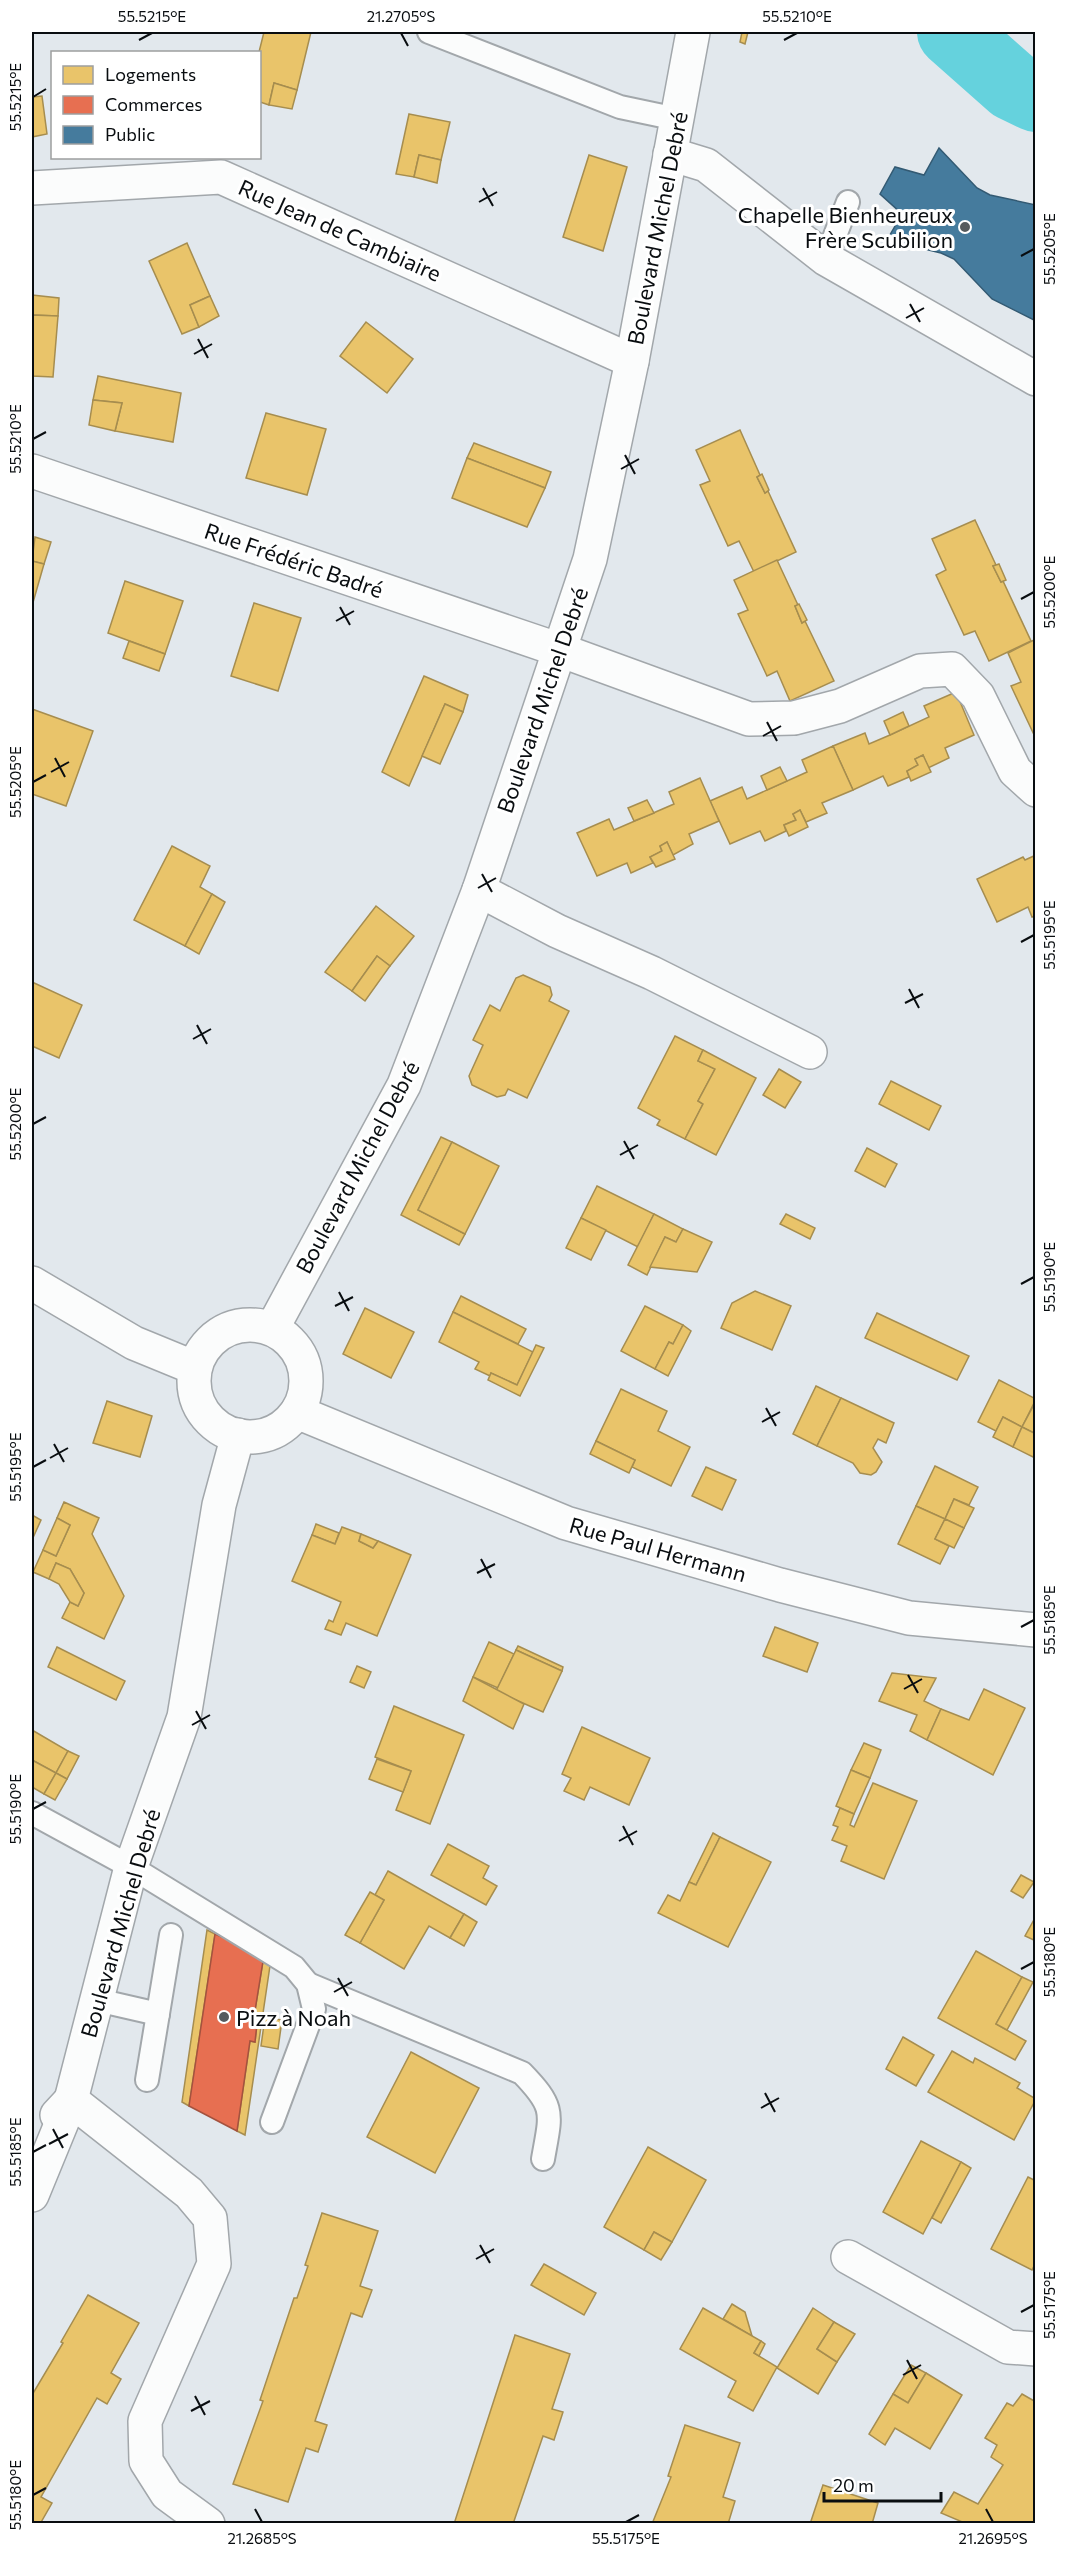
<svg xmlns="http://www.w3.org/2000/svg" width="1067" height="2555" font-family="Commissioner,sans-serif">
	<rect width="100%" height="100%" fill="#e2e8ed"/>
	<g fill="#e9c46a" stroke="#a68d4f" stroke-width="1.5">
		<path d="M264,32H311L297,90L274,83L269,105L260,102L259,52Z"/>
		<path d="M742,32H748L745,44L740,42Z"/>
		<path d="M274,83L297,90L292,109L269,105Z"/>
		<path d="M42,96L47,134L32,137V97Z"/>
		<path d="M409,114L450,122L441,160L419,155L414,177L396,174Z"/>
		<path d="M419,155L441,160L437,183L414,177Z"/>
		<path d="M589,155L627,167L603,251L563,237Z"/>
		<path d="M187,243L210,296L190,305L199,327L182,334L149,261Z"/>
		<path d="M32,295L59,298L58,316L32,315Z"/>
		<path d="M210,296L219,316L199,327L190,305Z"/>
		<path d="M32,315L58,316L53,377L32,376Z"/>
		<path d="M366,322L413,359L387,393L340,356Z"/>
		<path d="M98,376L181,393L173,442L115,431L122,403L93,400Z"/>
		<path d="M93,400L122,403L115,431L89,425Z"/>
		<path d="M266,413L326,429L307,495L246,478Z"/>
		<path d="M740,430L760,475L757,477L765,493L768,491L796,552L754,572L739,541L728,546L700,485L710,481L696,450Z"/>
		<path d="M474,443L551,472L545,488L467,458Z"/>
		<path d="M467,458L545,488L527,527L452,498Z"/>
		<path d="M762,474L769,490L765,493L757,477Z"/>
		<path d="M975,520L996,565L993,566L1001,582L1003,581L1031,641L989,661L975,631L964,635L936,575L946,570L932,539Z"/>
		<path d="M35,537L51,542L44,564L32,561Z"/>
		<path d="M777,560L798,605L795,606L802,623L805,621L834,681L790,701L777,671L767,676L738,614L748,610L734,580Z"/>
		<path d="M32,561L44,564L32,606Z"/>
		<path d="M999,564L1006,580L1001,582L993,566Z"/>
		<path d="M125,581L183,601L165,654L108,633Z"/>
		<path d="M254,603L301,618L278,691L231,676Z"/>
		<path d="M799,604L807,620L802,623L795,606Z"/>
		<path d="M1036,639V739L1011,686L1021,682L1008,653Z"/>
		<path d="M129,641L165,654L159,671L123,658Z"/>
		<path d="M424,676L468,695L463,712L445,704L409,786L382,772Z"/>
		<path d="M956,692L974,735L945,748L949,758L928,768L923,755L915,759L918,765L907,771L909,777L888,786L883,776L853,790L833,746L865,733L869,744L890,735L929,717L924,706Z"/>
		<path d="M445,704L463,712L440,764L422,756Z"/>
		<path d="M32,709L93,731L66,806L32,794Z"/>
		<path d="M903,712L909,726L890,735L884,721Z"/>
		<path d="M833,746L853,790L822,803L827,813L806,822L800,810L793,814L796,820L784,825L786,831L765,841L760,831L730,844L710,801L742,787L747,799L807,772L802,760Z"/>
		<path d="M923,755L931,772L911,781L907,771L918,765L915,759Z"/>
		<path d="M780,767L787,781L767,790L761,776Z"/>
		<path d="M700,778L719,821L689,834L693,844L673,855L667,842L660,846L662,851L650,857L653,863L631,873L627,863L597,876L577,833L609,819L614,830L674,804L669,792Z"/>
		<path d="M647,800L654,813L634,821L628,808Z"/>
		<path d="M800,810L808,827L789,836L784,825L796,820L793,814Z"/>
		<path d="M667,842L675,859L656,867L650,857L662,851L660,846Z"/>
		<path d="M172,846L210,866L200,887L212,894L185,946L134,920Z"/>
		<path d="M1036,855V916L1032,917L1028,907L997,922L977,879L1023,857L1025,860Z"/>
		<path d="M212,894L225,902L199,954L185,946Z"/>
		<path d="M376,906L414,936L390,966L377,956L352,991L325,972Z"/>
		<path d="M377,956L390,966L365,1001L352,991Z"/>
		<path d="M523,975L550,987L552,995L549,1001L569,1011L527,1098L508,1089L505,1095L497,1097L472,1085L469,1076L483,1045L473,1040L490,1005L500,1011L516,978Z"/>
		<path d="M32,982L82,1005L59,1058L32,1046Z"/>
		<path d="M675,1036L703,1050L698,1061L715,1069L698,1101L703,1104L685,1139L657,1125L660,1120L638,1108Z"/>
		<path d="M703,1050L756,1078L716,1155L685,1139L703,1104L698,1101L715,1069L698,1061Z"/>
		<path d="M779,1069L801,1082L785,1108L763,1095Z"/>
		<path d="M891,1081L941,1106L929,1130L879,1104Z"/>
		<path d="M441,1137L452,1142L418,1210L465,1234L459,1245L401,1215Z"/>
		<path d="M452,1142L499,1166L465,1234L418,1210Z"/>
		<path d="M867,1148L897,1164L885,1187L855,1171Z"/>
		<path d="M597,1186L654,1214L638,1247L581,1218Z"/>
		<path d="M654,1214L683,1229L676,1242L665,1237L647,1275L628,1265Z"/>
		<path d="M786,1214L815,1228L810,1239L780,1224Z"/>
		<path d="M581,1218L606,1230L591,1260L566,1248Z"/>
		<path d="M683,1229L712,1242L697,1272L650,1267L665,1237L676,1242Z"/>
		<path d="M755,1291L791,1306L772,1350L721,1328L732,1303Z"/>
		<path d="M461,1296L526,1329L518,1344L453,1312Z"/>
		<path d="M645,1306L683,1325L673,1344L669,1342L655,1369L621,1351Z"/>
		<path d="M365,1308L414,1332L391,1378L343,1354Z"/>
		<path d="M453,1312L533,1352L517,1385L491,1373L490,1376L475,1369L479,1362L439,1342Z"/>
		<path d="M877,1313L969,1356L957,1380L865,1338Z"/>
		<path d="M683,1325L691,1331L668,1376L655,1369L669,1342L673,1344Z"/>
		<path d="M536,1345L544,1348L520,1396L488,1380L491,1373L517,1385Z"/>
		<path d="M999,1380L1036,1399L1022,1427L1003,1417L996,1431L978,1422Z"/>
		<path d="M816,1386L841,1398L817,1446L793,1434Z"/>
		<path d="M621,1389L667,1411L658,1431L690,1447L671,1486L632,1467L635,1460L596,1441Z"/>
		<path d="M841,1398L894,1423L886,1443L878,1439L873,1448L882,1462L876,1472L871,1475L860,1473L853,1463L817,1446Z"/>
		<path d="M107,1401L152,1416L140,1457L93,1443Z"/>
		<path d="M1036,1401V1434L1022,1427Z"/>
		<path d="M1003,1417L1022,1427L1013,1447L993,1437Z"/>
		<path d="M1022,1427L1036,1434V1451L1033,1457L1013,1447Z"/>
		<path d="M596,1441L635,1460L629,1473L590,1454Z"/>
		<path d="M935,1466L978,1487L969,1505L954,1499L945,1519L916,1506Z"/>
		<path d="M706,1467L736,1480L722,1510L692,1496Z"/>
		<path d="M954,1499L974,1508L964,1528L945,1519Z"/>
		<path d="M64,1502L99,1518L92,1534L124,1596L104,1639L62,1618L70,1602L78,1606L84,1593L70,1569L56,1563L49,1579L33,1572L43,1550L56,1556L70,1525L57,1518Z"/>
		<path d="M916,1506L945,1519L935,1539L949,1546L940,1564L898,1544Z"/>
		<path d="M32,1515L41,1520L32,1540Z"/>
		<path d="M57,1518L70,1525L56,1556L43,1550Z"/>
		<path d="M945,1519L964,1528L954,1548L935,1539Z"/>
		<path d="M316,1524L339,1533L335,1544L312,1535Z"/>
		<path d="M342,1527L361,1534L359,1541L373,1548L378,1541L411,1555L377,1636L346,1623L341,1635L325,1629L329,1620L333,1622L341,1602L292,1581L312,1535L335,1544Z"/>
		<path d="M361,1534L378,1541L373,1548L359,1541Z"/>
		<path d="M56,1563L70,1569L84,1593L78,1606L70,1602L59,1584L49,1579Z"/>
		<path d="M775,1627L818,1643L807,1672L763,1656Z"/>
		<path d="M489,1642L514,1654L498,1688L473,1677Z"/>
		<path d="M518,1646L563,1667L562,1671L516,1650Z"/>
		<path d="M57,1647L125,1681L116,1700L48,1667Z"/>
		<path d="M516,1650L562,1671L543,1712L496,1691Z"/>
		<path d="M357,1666L371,1672L364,1688L350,1682Z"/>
		<path d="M892,1673L936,1678L924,1701L941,1709L927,1740L910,1731L917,1715L879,1701Z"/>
		<path d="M473,1677L524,1704L513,1729L463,1701Z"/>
		<path d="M984,1689L1025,1708L993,1775L927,1740L941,1709L969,1720Z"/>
		<path d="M394,1706L464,1735L430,1824L396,1810L411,1771L375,1757Z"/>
		<path d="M582,1727L650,1758L629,1805L590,1787L584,1800L564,1791L571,1778L562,1774Z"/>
		<path d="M32,1730L68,1751L56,1773L32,1760Z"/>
		<path d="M864,1743L881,1750L870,1778L851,1770Z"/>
		<path d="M68,1751L79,1756L67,1779L56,1773Z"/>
		<path d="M377,1759L411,1771L403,1792L369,1779Z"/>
		<path d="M32,1760L56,1773L44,1794L32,1787Z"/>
		<path d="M851,1770L870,1778L854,1814L836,1806Z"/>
		<path d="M56,1773L67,1779L55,1800L44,1794Z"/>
		<path d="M873,1783L917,1801L884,1879L841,1861L847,1846L832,1840L838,1827L833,1825L840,1808L854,1814L850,1825L854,1827Z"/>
		<path d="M713,1833L720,1837L696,1885L689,1882Z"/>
		<path d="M720,1837L771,1862L728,1947L658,1913L668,1895L680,1901L689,1882L696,1885Z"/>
		<path d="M448,1844L489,1866L483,1878L497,1886L486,1905L431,1875Z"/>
		<path d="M388,1871L464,1914L450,1938L429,1926L404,1969L360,1943L384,1900L375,1895Z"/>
		<path d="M1021,1875L1034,1882L1023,1898L1011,1891Z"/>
		<path d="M370,1892L384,1900L360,1943L345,1935Z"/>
		<path d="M464,1914L477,1922L464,1946L450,1938Z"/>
		<path d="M1036,1916V1941L1025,1936Z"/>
		<path d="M207,1930L215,1934L189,2106L182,2102Z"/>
		<path d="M976,1951L1022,1977L996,2024L1026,2041L1015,2060L938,2018Z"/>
		<path d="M264,1955L271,1959L245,2135L237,2131L250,2041L255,2042L257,2024L253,2023Z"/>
		<path d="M1022,1977L1033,1982L1007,2030L996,2024Z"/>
		<path d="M265,2017L282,2020L278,2049L261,2046Z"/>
		<path d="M903,2037L934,2055L916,2086L886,2069Z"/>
		<path d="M952,2051L973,2063L975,2058L1020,2083L1017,2088L1036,2099L1014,2140L928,2092Z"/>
		<path d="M411,2052L479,2088L435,2173L367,2137Z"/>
		<path d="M921,2141L961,2162L923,2234L883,2212Z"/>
		<path d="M648,2147L706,2180L672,2242L654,2232L644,2250L604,2227Z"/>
		<path d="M961,2162L971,2168L941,2223L932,2218Z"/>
		<path d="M1028,2177L1036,2181V2262L1032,2270L991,2249Z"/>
		<path d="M322,2213L378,2231L360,2286L372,2290L362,2317L351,2313L315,2421L327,2425L318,2452L306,2448L288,2502L233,2484L263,2401L260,2400L294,2298H297L308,2266L305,2265Z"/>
		<path d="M654,2232L672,2242L661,2260L644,2250Z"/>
		<path d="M544,2264L596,2293L584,2315L531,2285Z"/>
		<path d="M88,2295L139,2323L111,2373L121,2379L107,2404L97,2398L41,2497L52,2503L40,2524H32V2395L63,2343L61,2342Z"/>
		<path d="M732,2304L745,2312L752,2336L723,2319Z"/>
		<path d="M703,2308L761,2341L754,2353L777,2367L753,2411L728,2397L736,2381L680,2349Z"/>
		<path d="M813,2308L834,2322L817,2349L837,2362L818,2394L777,2368Z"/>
		<path d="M834,2322L855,2334L837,2362L817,2349Z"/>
		<path d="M515,2335L570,2354L552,2409L563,2412L554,2440L543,2436L513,2524H454Z"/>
		<path d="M761,2341L765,2344L759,2356L754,2353Z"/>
		<path d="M911,2365L926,2373L908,2403L893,2394Z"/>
		<path d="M926,2373L962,2395L930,2449L895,2428L885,2445L869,2434L893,2394L908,2403Z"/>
		<path d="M1022,2394L1036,2402V2524H967L941,2513L954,2492L978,2504L1003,2465L991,2457L997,2445L985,2438L1007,2403L1013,2406Z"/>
		<path d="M685,2425L740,2443L723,2497L735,2501L728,2524H652L671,2477L668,2476Z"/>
		<path d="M823,2485L878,2503L872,2524H810Z"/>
	</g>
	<path fill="#e76f51" stroke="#a4523e" stroke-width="1.5" d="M215,1934L264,1955L253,2023L257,2024L255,2042L250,2041L237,2131L189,2106Z"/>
	<path fill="#457b9d" stroke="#335a73" stroke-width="1.5" d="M939,148L977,188L990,195L1036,205V321L992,299L954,259L941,253L887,240L902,214L880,194L895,167L924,175Z"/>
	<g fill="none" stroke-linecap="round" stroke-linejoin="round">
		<path stroke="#65d2dd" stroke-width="70" d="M952,32L1013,86L1036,97"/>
		<g stroke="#a2a7ab" stroke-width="26">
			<g id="service">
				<path d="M429,32L620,107L677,119"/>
				<path d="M826,259L848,202"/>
				<path d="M32,1813L131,1867L294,1967L308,1984L314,2009L272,2122"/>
				<path d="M308,1984L522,2073C556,2108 551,2113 543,2159"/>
				<path d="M97,2000L158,2014"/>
				<path d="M147,2080L171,1935"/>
			</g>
		</g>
		<g stroke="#a2a7ab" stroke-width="36">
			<g id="minor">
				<path d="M670,154L706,165L826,259L1036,379"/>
				<path d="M32,188L221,177L632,361"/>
				<path d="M32,471L557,649L749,719L794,718L840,706L920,671L952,669L978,696L1015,771L1036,790"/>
				<path d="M479,890L557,931L652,973L810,1052"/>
				<path d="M32,1283L134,1343L195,1368"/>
				<circle cx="250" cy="1381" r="56"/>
				<path d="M272,1329L404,1085L479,890L590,559L632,361L693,32"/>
				<path d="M297,1412L566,1523L780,1585L909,1618L1036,1630"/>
				<path d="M57,2115L71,2100L189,2193L210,2218L214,2264L145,2421L146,2461L167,2494L208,2524"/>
				<path d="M32,2195L71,2100L131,1867L184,1717L219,1505L238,1435"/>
				<path d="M848,2257L1008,2347L1036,2349"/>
			</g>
		</g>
		<use href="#service" stroke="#fbfcfc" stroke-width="22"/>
		<use href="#minor" stroke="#fbfcfc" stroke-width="33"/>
	</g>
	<path fill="none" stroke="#090d10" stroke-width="2" d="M401,33L408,46M139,40L152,33M784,40L797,33M33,97L46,89M483,188L493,206M479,202L497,192M1021,256L1034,249M910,304L920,322M906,318L924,308M198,339L208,358M194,354L212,344M33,439L46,432M625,455L635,474M621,469L639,459M1021,599L1034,592M340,607L350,625M336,621L354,611M767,722L777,741M763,736L781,726M55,758L65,777M51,772L69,762M33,782L46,775M482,874L492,892M478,888L496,878M1021,942L1034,935M909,989L919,1008M905,1003L923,994M197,1025L207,1044M193,1039L211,1029M33,1124L46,1117M624,1141L634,1159M620,1155L638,1145M1021,1284L1034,1277M339,1292L349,1311M335,1306L353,1297M766,1408L776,1426M762,1422L780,1412M54,1444L64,1462M50,1458L68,1448M33,1467L46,1460M481,1559L491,1578M477,1573L495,1564M1021,1627L1034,1620M908,1675L918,1693M904,1689L922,1679M196,1711L206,1729M192,1725L210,1715M33,1809L46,1802M623,1826L633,1845M619,1841L637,1831M1021,1969L1034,1962M338,1978L348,1996M334,1992L352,1982M765,2093L775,2112M761,2108L779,2098M53,2129L63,2148M49,2144L68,2134M33,2152L46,2145M480,2245L490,2263M476,2259L494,2249M1021,2312L1034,2305M907,2360L917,2379M903,2375L921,2365M195,2396L205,2415M191,2411L210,2401M33,2495L46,2488M255,2509L262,2522M986,2509L993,2522M626,2522L639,2515"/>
	<g fill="#555a5d" stroke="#fff" stroke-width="2">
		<circle cx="965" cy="227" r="6"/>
		<circle cx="224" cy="2017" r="6"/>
	</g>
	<g text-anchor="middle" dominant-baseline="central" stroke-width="6" stroke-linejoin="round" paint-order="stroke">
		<g font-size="22" fill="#090d10" stroke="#fff" text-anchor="end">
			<text x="953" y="214">Chapelle Bienheureux<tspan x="953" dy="25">Frère Scubilion</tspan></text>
			<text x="236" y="2017" text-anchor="start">Pizz à Noah</text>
		</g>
		<g font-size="22" fill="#090d10" stroke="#fff">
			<text transform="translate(657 228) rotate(-79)">Boulevard Michel Debré</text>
			<text transform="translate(340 230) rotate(24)">Rue Jean de Cambiaire</text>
			<text transform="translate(294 560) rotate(19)">Rue Frédéric Badré</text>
			<text transform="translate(542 700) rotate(-71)">Boulevard Michel Debré</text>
			<text transform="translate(357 1167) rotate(-62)">Boulevard Michel Debré</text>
			<text transform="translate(658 1549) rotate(16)">Rue Paul Hermann</text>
			<text transform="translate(120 1923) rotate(-74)">Boulevard Michel Debré</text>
		</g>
	</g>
	<rect width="1067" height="2555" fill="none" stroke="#ffffff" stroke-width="66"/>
	<rect x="51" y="51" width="210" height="108" fill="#ffffff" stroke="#9d9e9f" stroke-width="1.5"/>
	<rect x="63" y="66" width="30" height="18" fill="#e9c46a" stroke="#9d9e9f" stroke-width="1.5"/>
	<text x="105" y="81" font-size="18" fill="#090d10">Logements</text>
	<rect x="63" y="96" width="30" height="18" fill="#e76f51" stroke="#9d9e9f" stroke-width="1.5"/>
	<text x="105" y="111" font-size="18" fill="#090d10">Commerces</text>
	<rect x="63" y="126" width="30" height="18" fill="#457b9d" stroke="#9d9e9f" stroke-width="1.5"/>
	<text x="105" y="141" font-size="18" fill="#090d10">Public</text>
	<path d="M824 2492v9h117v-9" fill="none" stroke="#090d10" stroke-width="3"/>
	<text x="833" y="2492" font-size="18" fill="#090d10" stroke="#ffffff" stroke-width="4.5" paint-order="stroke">20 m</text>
	<rect x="33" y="33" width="1001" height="2489" fill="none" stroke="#090d10" stroke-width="2"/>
	<g font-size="15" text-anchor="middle" fill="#090d10">
		<text x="152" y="22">55.5215°E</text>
		<text x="401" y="22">21.2705°S</text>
		<text x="797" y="22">55.5210°E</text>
		<text transform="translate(16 97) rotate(-90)" y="5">55.5215°E</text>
		<text transform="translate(1050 249) rotate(-90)" y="5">55.5205°E</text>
		<text transform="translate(16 439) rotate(-90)" y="5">55.5210°E</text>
		<text transform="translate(1050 592) rotate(-90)" y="5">55.5200°E</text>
		<text transform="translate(16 782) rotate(-90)" y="5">55.5205°E</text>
		<text transform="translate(1050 935) rotate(-90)" y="5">55.5195°E</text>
		<text transform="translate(16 1124) rotate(-90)" y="5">55.5200°E</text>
		<text transform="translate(1050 1277) rotate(-90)" y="5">55.5190°E</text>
		<text transform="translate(16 1467) rotate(-90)" y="5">55.5195°E</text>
		<text transform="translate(1050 1620) rotate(-90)" y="5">55.5185°E</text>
		<text transform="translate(16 1809) rotate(-90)" y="5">55.5190°E</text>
		<text transform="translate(1050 1962) rotate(-90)" y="5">55.5180°E</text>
		<text transform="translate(16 2152) rotate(-90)" y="5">55.5185°E</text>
		<text transform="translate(1050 2305) rotate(-90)" y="5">55.5175°E</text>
		<text transform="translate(16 2495) rotate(-90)" y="5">55.5180°E</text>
		<text x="262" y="2544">21.2685°S</text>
		<text x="626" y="2544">55.5175°E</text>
		<text x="993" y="2544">21.2695°S</text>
	</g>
</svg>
